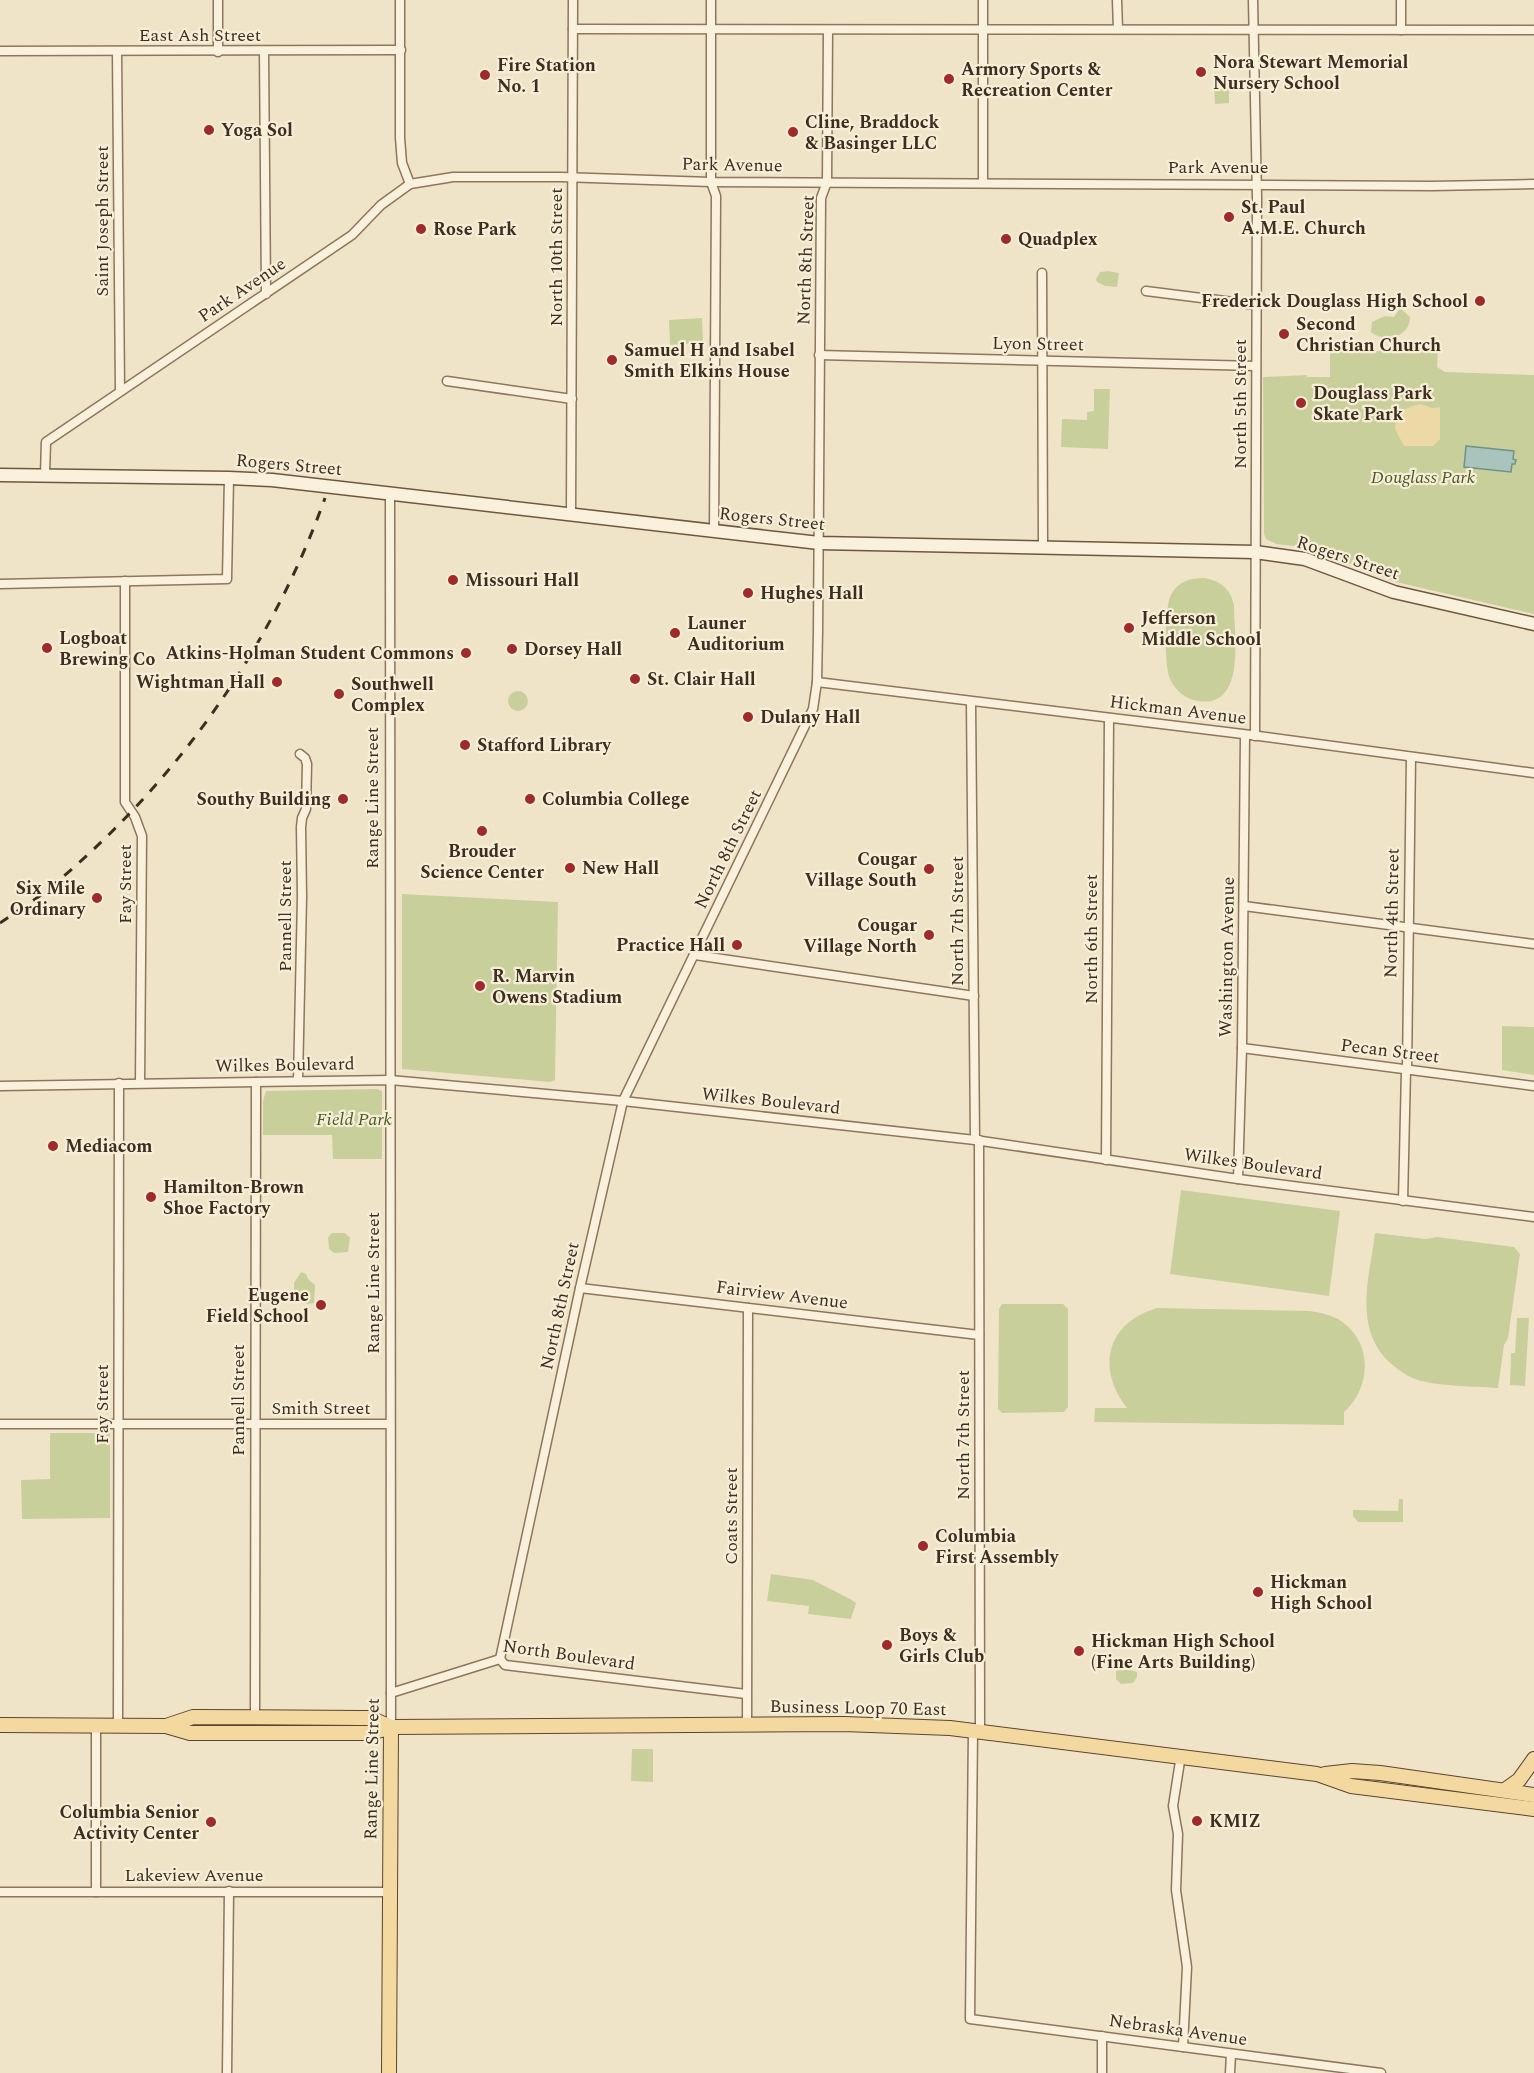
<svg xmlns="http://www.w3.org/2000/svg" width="1534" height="2073" font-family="Spectral,serif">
	<rect width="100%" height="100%" fill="#f0e4c8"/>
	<g fill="#c9cf9b">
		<path d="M1214,84H1229V103L1215,104Z"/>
		<path d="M1108,271L1119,273L1117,287L1105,286L1097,282L1096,279L1100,272Z"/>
		<path d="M1400,308L1410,317C1410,337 1385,344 1371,332L1372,322L1385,316L1394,317Z"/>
		<path d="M702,318L703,343L670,345L669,320Z"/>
		<path d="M1330,351H1438L1437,367L1445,372L1534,375V614L1396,582L1312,548L1276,544L1266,539L1264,534L1263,377L1307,375V377H1330Z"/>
		<path d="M1094,389H1110L1108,449L1061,447L1062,419L1087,420V412L1094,411Z"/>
		<path d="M1204,578C1221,581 1230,588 1234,605C1234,634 1247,709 1198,701C1185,699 1175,690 1170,679C1164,666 1164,604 1172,593C1179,581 1191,578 1204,578Z"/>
		<circle cx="518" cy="701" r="10"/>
		<path d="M402,894L558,902L555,1080L550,1082L402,1069Z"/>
		<path d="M1502,1026L1534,1027V1075L1502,1070Z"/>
		<path d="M377,1089L382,1091V1159H333L332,1135H263V1101L266,1091Z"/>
		<path d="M1181,1190L1340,1211L1329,1296L1170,1274Z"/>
		<path d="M332,1233H345L350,1238L348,1252L334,1253L329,1249L328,1237Z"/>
		<path d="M1375,1233L1426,1239L1437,1237L1514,1247L1520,1254L1508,1338L1504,1345L1498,1388C1473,1386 1438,1387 1415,1379C1404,1375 1393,1366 1385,1358C1354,1323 1370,1274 1375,1233Z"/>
		<path d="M301,1272L306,1274L308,1279L315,1285L314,1303L307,1304L294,1294V1283Z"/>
		<path d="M1002,1304H1063L1068,1309V1407L1064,1412L1002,1413L998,1409L999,1309Z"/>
		<path d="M1157,1308L1309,1311C1319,1312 1327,1314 1336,1318C1373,1338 1373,1386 1344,1412V1425L1094,1422L1095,1408H1127C1096,1369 1106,1323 1157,1308Z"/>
		<path d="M1517,1318H1529L1525,1386L1510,1385L1511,1353H1515Z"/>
		<path d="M50,1433H110V1518L22,1519L21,1480L50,1479Z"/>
		<path d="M1399,1499H1403V1522H1358L1353,1516V1510L1398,1511Z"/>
		<path d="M771,1574L813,1580L850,1599L856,1603L851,1619L808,1614L809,1606L767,1601Z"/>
		<path d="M1123,1668L1137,1672V1677L1133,1683L1121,1684L1116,1679V1671Z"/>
		<path d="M632,1749H653V1782L631,1781Z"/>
	</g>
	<path fill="#ecd9a5" d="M1420,404L1433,408L1440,407V439L1433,446H1404L1395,429L1396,418L1407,408Z"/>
	<path fill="#a9c4bc" stroke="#6f938a" stroke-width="1.5" d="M1466,446L1514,451L1513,459L1516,460L1515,464H1512L1511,472L1464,467Z"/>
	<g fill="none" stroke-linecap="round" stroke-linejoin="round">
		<g stroke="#8d765c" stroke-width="11">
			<g id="street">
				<path d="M400,0V138L402,163L410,184"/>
				<path d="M711,0V182L716,196L714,531"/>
				<path d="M983,0V182"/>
				<path d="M1117,0L1118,29"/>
				<path d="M1253,0L1257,197L1255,736"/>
				<path d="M1401,0V30"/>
				<path d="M573,29L1534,30"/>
				<path d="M0,51L401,50"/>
				<path d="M117,51L120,391"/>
				<path d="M264,51L266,294"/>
				<path d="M218,52V0"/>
				<path d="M1042,273L1043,547"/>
				<path d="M1146,291L1257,305"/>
				<path d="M819,355L1256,366"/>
				<path d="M447,381L572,399"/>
				<path d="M45,474L46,442L352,235L381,205L410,184L453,177H561L711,182L1432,186L1534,184"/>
				<path d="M390,494L391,1727"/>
				<path d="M571,514L573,0"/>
				<path d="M125,581V802L135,817L142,836L140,1083"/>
				<path d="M0,584L227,579L229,478"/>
				<path d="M817,682L1251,735L1534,773"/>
				<path d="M971,702L975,1140"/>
				<path d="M1244,906L1534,944"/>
				<path d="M695,955L974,996"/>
				<path d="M1242,1048L1534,1086"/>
				<path d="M1407,1070L1411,757"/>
				<path d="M298,1081L302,897L301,827L302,818L306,809L307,764L305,758L300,754"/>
				<path d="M0,1086L390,1080L623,1101L975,1140L1238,1179L1534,1217"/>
				<path d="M979,1140L980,1730"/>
				<path d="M1106,1160L1109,718"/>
				<path d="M1238,1179L1242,1048L1245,735"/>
				<path d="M1403,1201L1406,1070"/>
				<path d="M580,1288L979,1335"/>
				<path d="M0,1424H390"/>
				<path d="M500,1659L580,1288L623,1101L813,709L817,682L818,632L821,198L827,182L828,30"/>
				<path d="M391,1693L500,1659L505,1665L746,1694"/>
				<path d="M255,1718L256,1082"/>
				<path d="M747,1724L748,1308"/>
				<path d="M118,1725L119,1083"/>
				<path d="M973,1730L970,2019L1381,2073"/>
				<path d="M1181,1755L1173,1806L1178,1834L1176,1890L1187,1967L1183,2047"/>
				<path d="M0,1892H389"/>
				<path d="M96,1892V1725"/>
				<path d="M227,2073L229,1891"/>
				<path d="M1102,2073V2036"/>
				<path d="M1230,2073L1231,2054"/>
			</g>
		</g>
		<g stroke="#6f573f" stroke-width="15">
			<path id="secondary" d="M0,475L229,478L272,480L819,543L1255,552L1305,559L1394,592L1534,624"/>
		</g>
		<g stroke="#5b4430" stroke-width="16">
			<g id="primary">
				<path d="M0,1725L166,1726L193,1717L362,1718H370L391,1727"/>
				<path d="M166,1726L190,1733H371L391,1727L844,1724L950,1728L1317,1774L1351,1786L1534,1809"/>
				<path d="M1325,1774L1352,1771L1380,1773L1534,1795"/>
				<path d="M1505,1790L1519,1780L1534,1759"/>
				<path d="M389,2073L391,1727"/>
			</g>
		</g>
		<use href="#street" stroke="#faf1dc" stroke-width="8"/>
		<use href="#secondary" stroke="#faf1dc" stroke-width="12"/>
		<use href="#primary" stroke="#f3d9a0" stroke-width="14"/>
		<path stroke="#3d2e20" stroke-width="3" stroke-dasharray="10 10" stroke-linecap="butt" d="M0,923C17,911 36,900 52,886C175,784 271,649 325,498"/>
	</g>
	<g fill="#9e2a2b" stroke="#f7eed8" stroke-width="2">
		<circle cx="1201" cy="72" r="6"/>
		<circle cx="485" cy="75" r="6"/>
		<circle cx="949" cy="79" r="6"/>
		<circle cx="209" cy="130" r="6"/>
		<circle cx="793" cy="132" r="6"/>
		<circle cx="1229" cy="217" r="6"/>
		<circle cx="421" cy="229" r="6"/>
		<circle cx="1006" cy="239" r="6"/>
		<circle cx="1480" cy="301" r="6"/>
		<circle cx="1284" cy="334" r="6"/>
		<circle cx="612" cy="360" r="6"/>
		<circle cx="1301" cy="403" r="6"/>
		<circle cx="453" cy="580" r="6"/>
		<circle cx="748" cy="593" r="6"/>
		<circle cx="1129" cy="628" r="6"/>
		<circle cx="675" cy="633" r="6"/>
		<circle cx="47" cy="648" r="6"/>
		<circle cx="512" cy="649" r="6"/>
		<circle cx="466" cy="653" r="6"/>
		<circle cx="635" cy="679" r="6"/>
		<circle cx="277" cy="682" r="6"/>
		<circle cx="339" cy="694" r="6"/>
		<circle cx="748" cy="717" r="6"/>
		<circle cx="465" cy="745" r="6"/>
		<circle cx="343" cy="799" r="6"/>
		<circle cx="530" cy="799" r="6"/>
		<circle cx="482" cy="831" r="6"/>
		<circle cx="570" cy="868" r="6"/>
		<circle cx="929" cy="869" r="6"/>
		<circle cx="97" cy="898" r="6"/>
		<circle cx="929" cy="935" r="6"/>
		<circle cx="737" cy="945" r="6"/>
		<circle cx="480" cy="986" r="6"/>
		<circle cx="53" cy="1146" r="6"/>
		<circle cx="151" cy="1197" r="6"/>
		<circle cx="321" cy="1305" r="6"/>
		<circle cx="923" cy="1546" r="6"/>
		<circle cx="1258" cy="1592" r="6"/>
		<circle cx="887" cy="1645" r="6"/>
		<circle cx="1079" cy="1651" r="6"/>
		<circle cx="1197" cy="1821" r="6"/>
		<circle cx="211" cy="1822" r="6"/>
	</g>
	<g text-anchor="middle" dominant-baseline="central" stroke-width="4.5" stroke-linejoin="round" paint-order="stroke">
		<g font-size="18" fill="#3d2e20" stroke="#f7eed8">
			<text x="200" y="35">East Ash Street</text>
			<text transform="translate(732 165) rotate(1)">Park Avenue</text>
			<text x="1218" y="167">Park Avenue</text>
			<text transform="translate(102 221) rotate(-90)">Saint Joseph Street</text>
			<text transform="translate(556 257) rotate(-90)">North 10th Street</text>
			<text transform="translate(806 260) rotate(-88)">North 8th Street</text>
			<text transform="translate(242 290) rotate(-34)">Park Avenue</text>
			<text transform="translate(1038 344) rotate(1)">Lyon Street</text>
			<text transform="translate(1240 404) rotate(-90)">North 5th Street</text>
			<text transform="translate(289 465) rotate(5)">Rogers Street</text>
			<text transform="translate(772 519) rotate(6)">Rogers Street</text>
			<text transform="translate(1348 558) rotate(18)">Rogers Street</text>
			<text transform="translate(1178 710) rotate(7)">Hickman Avenue</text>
			<text transform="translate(372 798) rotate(-90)">Range Line Street</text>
			<text transform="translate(728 849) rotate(-64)">North 8th Street</text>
			<text transform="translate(125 884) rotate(-90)">Fay Street</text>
			<text transform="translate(1392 913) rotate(-89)">North 4th Street</text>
			<text transform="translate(285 916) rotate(-90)">Pannell Street</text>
			<text transform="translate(957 921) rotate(-90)">North 7th Street</text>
			<text transform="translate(1091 939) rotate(-90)">North 6th Street</text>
			<text transform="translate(1227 957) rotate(-89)">Washington Avenue</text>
			<text transform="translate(1390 1051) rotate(7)">Pecan Street</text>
			<text transform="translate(285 1065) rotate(-1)">Wilkes Boulevard</text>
			<text transform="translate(771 1101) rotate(6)">Wilkes Boulevard</text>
			<text transform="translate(1253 1164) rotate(8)">Wilkes Boulevard</text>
			<text transform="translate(373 1283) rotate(-90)">Range Line Street</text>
			<text transform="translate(782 1295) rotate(7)">Fairview Avenue</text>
			<text transform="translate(560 1306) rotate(-78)">North 8th Street</text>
			<text transform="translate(238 1400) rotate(-90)">Pannell Street</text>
			<text transform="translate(102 1404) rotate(-90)">Fay Street</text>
			<text x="321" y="1408">Smith Street</text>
			<text transform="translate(963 1435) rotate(-90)">North 7th Street</text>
			<text transform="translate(731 1516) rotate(-90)">Coats Street</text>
			<text transform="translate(569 1655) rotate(8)">North Boulevard</text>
			<text transform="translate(858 1708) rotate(1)">Business Loop 70 East</text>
			<text transform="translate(372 1769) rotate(-89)">Range Line Street</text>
			<text x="194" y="1875">Lakeview Avenue</text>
			<text transform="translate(1178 2030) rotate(8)">Nebraska Avenue</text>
		</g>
		<g font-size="18" font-weight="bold" fill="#3d2e20" stroke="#f7eed8" text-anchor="start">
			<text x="1213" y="62">Nora Stewart Memorial<tspan x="1213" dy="21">Nursery School</tspan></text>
			<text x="497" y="65">Fire Station<tspan x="497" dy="21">No. 1</tspan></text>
			<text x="961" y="69">Armory Sports &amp;<tspan x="961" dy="21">Recreation Center</tspan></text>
			<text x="805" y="122">Cline, Braddock<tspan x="805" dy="21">&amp; Basinger LLC</tspan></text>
			<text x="221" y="130">Yoga Sol</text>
			<text x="1241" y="207">St. Paul<tspan x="1241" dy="21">A.M.E. Church</tspan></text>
			<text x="433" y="229">Rose Park</text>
			<text x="1018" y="239">Quadplex</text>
			<text x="1468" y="301" text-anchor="end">Frederick Douglass High School</text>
			<text x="1296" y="324">Second<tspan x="1296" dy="21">Christian Church</tspan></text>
			<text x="624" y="350">Samuel H and Isabel<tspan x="624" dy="21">Smith Elkins House</tspan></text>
			<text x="1313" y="393">Douglass Park<tspan x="1313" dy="21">Skate Park</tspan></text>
			<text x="465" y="580">Missouri Hall</text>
			<text x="760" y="593">Hughes Hall</text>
			<text x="1141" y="618">Jefferson<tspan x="1141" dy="21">Middle School</tspan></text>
			<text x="687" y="623">Launer<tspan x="687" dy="21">Auditorium</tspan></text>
			<text x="59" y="638">Logboat<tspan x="59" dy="21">Brewing Co</tspan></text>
			<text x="524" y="649">Dorsey Hall</text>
			<text x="454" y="653" text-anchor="end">Atkins-Holman Student Commons</text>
			<text x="647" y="679">St. Clair Hall</text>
			<text x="265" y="682" text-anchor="end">Wightman Hall</text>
			<text x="351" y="684">Southwell<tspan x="351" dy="21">Complex</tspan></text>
			<text x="760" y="717">Dulany Hall</text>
			<text x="477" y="745">Stafford Library</text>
			<text x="331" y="799" text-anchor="end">Southy Building</text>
			<text x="542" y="799">Columbia College</text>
			<text x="482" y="851" text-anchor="middle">Brouder<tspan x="482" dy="21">Science Center</tspan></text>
			<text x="917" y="859" text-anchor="end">Cougar<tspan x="917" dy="21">Village South</tspan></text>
			<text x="582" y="868">New Hall</text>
			<text x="85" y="888" text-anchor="end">Six Mile<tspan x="85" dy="21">Ordinary</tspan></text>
			<text x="917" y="925" text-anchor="end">Cougar<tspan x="917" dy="21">Village North</tspan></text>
			<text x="725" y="945" text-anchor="end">Practice Hall</text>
			<text x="492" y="976">R. Marvin<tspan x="492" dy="21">Owens Stadium</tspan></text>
			<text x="65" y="1146">Mediacom</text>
			<text x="163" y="1187">Hamilton-Brown<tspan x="163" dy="21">Shoe Factory</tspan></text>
			<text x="309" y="1295" text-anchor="end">Eugene<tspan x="309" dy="21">Field School</tspan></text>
			<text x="935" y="1536">Columbia<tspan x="935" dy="21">First Assembly</tspan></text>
			<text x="1270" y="1582">Hickman<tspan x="1270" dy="21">High School</tspan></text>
			<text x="899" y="1635">Boys &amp;<tspan x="899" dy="21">Girls Club</tspan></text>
			<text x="1091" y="1641">Hickman High School<tspan x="1091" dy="21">(Fine Arts Building)</tspan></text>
			<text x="199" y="1812" text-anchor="end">Columbia Senior<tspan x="199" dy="21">Activity Center</tspan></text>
			<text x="1209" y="1821">KMIZ</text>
		</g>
		<g font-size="18" font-style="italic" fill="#4d5a26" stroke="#f7eed8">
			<text x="1423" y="477">Douglass Park</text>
			<text x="354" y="1119">Field Park</text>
		</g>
	</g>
</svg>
